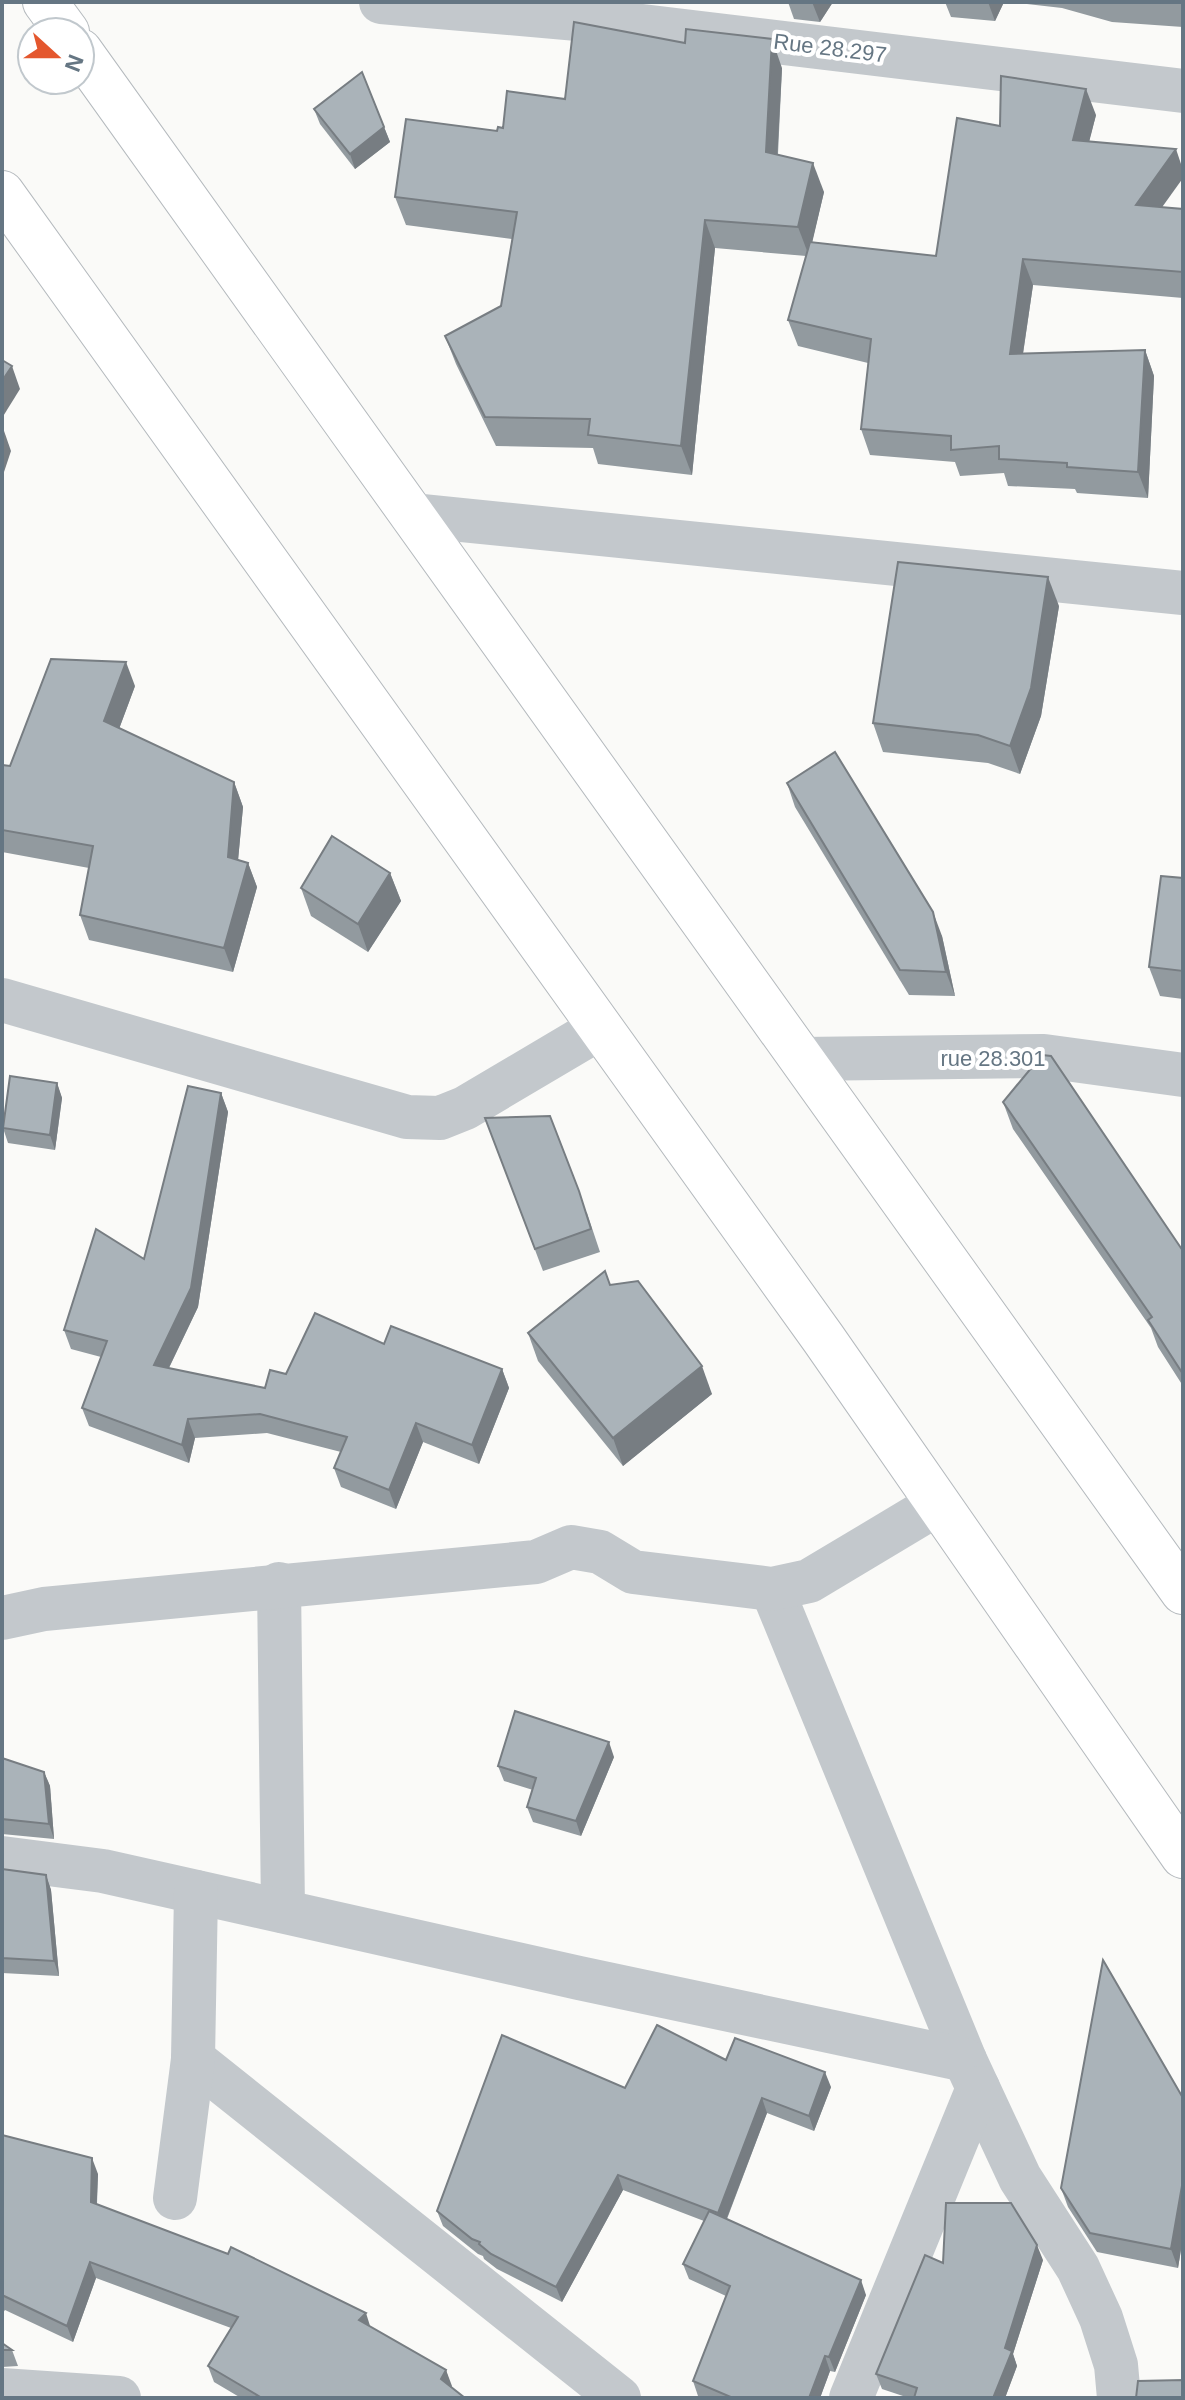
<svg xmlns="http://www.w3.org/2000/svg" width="1185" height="2400" font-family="Helvetica,sans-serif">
	<rect width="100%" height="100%" fill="#fafaf8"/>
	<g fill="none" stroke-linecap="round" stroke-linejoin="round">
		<g stroke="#b5babe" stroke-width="46">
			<g id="major">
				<path d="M45,2L67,32"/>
				<path d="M80,51L1183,1592"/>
				<path d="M2,193L823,1338L1183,1856"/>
			</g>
		</g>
		<g stroke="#c3c8cc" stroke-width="44">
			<path d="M381,2L600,21L1183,91"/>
			<path d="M412,515L1183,593"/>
			<path d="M2,1000L407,1117L440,1118L465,1108L600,1028"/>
			<path d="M802,1059L1044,1056L1183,1075"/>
			<path d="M279,1584L283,1911"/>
			<path d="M772,1589L965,2060L1020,2178L1078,2268L1101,2318L1116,2365L1119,2398"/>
			<path d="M2,1618L44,1609L536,1562L571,1547L600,1552L633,1572L772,1589L809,1581L936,1505"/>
			<path d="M2,1858L103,1871L579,1978L965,2060"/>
			<path d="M193,2059L619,2398"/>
			<path d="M175,2198L193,2059L196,1892"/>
			<path d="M2,2390L119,2398"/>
			<path d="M851,2398L978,2088"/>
		</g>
		<use href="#major" stroke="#fff" stroke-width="44"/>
	</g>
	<g fill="#929a9f">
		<path d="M788,2H833L820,22L794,19Z"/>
		<path d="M945,2H1004L995,21L951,17Z"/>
		<path d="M1010,2H1183V27L1112,22L1062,8Z"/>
		<path d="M782,68L778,154L824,192L812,242L936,256L1000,126L1096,115L1089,141L1163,207L1183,209V298L1033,285L1023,354L1145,350L1154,376L1148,498L1077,493L1075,489L1008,486L1004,473L960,476L955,462L870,455L861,429L868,363L798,346L788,320L806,256L715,248L692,475L598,464L593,448L496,446L456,364L445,336L501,306L512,239L406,225L395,197L497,131L565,99Z"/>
		<path d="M314,109L384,127L390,142L355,169L320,124Z"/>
		<path d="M1059,606L1041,716L1020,774L988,763L883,752L873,723Z"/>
		<path d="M135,686L119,729L234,782L243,807L238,860L248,863L257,887L233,972L89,940L80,915L89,868L2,852V765L10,766Z"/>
		<path d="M787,783L942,936L955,996L909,995L795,807Z"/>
		<path d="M390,873L401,901L368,952L311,916L301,888Z"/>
		<path d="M1183,878V999L1160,996L1149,967Z"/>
		<path d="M57,1083L62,1098L55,1150L8,1143L3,1128Z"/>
		<path d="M221,1093L228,1112L198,1307L169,1368L265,1388L286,1374L384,1344L502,1369L509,1388L479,1464L423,1442L396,1509L341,1487L334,1468L341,1452L267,1433L195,1438L189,1463L89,1426L82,1408L101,1357L71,1349L64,1330L144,1259Z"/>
		<path d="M1003,1102L1183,1251V1386L1158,1347L1151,1328L1013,1129Z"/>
		<path d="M485,1118L587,1213L600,1252L543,1271Z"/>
		<path d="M610,1285L712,1394L623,1466L538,1361L528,1333Z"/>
		<path d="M614,1757L581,1836L533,1822L527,1807L533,1790L504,1781L498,1766Z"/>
		<path d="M2,1758L44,1772L50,1786L54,1839L2,1834Z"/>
		<path d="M2,1869L46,1875L51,1890L59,1976L2,1973Z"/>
		<path d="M726,2060L831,2087L814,2131L767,2113L727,2219L866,2295L835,2372L830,2371L820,2398H703L698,2396L693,2381L726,2296L689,2279L683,2264L704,2221L623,2190L562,2302L497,2269L484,2259L483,2256L478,2254L443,2226L437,2211L625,2088Z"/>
		<path d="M1183,2098V2237L1178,2268L1097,2252L1068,2207L1061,2188Z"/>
		<path d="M2,2135L98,2174L97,2204L371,2327L446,2370L451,2387L465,2398H241L214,2382L208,2366L231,2328L96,2278L73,2342L5,2310L2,2314Z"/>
		<path d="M1043,2260L1013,2354L1017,2366L1005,2398H909L882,2389L876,2374L943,2263Z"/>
		<path d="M2,2343L12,2350L18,2366L2,2367Z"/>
	</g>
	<g fill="#777d82">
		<path d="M812,2H833L820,22Z"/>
		<path d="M988,2H1004L995,21Z"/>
		<path d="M772,39L782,68L776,180L766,152Z"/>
		<path d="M1086,89L1096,115L1083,166L1073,140Z"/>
		<path d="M384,127L390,142L355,169L350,154Z"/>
		<path d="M1176,149L1183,170V178L1145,231L1136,205Z"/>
		<path d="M813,163L824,192L809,256L798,227Z"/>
		<path d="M705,220L715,248L692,475L681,446Z"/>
		<path d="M1023,259L1033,285L1019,380L1010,354Z"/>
		<path d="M1145,350L1154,376L1148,498L1138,472Z"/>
		<path d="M12,366L20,389L2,418V381Z"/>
		<path d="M3,428L11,451L2,478V430Z"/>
		<path d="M1048,577L1059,606L1041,716L1020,774L1010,746Z"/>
		<path d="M126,662L135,686L113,745L104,721Z"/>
		<path d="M234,782L243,807L236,882L228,857Z"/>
		<path d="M248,863L257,887L233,972L224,948Z"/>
		<path d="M390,873L401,901L368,952L358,924Z"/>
		<path d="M933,912L942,936L955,996L946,972Z"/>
		<path d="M57,1083L62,1098L55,1150L50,1135Z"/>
		<path d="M221,1093L228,1112L198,1307L161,1384L154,1365Z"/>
		<path d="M702,1366L712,1394L623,1466L613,1438Z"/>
		<path d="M502,1369L509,1388L479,1464L472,1445Z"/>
		<path d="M188,1419L195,1438L189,1463L182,1445Z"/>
		<path d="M416,1423L423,1442L396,1509L389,1490Z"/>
		<path d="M609,1742L614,1757L581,1836L576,1821Z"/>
		<path d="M44,1772L50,1786L54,1839L49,1824Z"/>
		<path d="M46,1875L51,1890L59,1976L54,1961Z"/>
		<path d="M825,2072L831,2087L814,2131L809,2116Z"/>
		<path d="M762,2098L767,2113L723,2228L718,2213Z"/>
		<path d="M92,2158L98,2174L96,2218L91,2202Z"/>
		<path d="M618,2175L623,2190L562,2302L556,2287Z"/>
		<path d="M1183,2180V2237L1178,2268L1171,2249Z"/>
		<path d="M1037,2245L1043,2260L1013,2354L1017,2366L1005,2398H993L1005,2348Z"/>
		<path d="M90,2262L96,2278L73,2342L67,2326Z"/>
		<path d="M861,2280L866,2295L835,2372L829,2357Z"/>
		<path d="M366,2313L371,2329L359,2320Z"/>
		<path d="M825,2356L830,2371L820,2398H809Z"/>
		<path d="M446,2370L452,2386L447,2395L441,2379Z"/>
	</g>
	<g fill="#aab3b9" stroke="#777d82" stroke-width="2">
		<path d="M574,22L685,43L686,29L772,39L766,152L813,163L798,227L705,220L681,446L588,435L590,419L485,417L445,336L501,306L517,212L395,197L406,119L497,131L498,127L503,128L507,91L565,99Z"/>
		<path d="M362,72L384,127L350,154L314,109Z"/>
		<path d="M1001,76L1086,89L1073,140L1176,149L1136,205L1183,209V272L1023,259L1010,354L1145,350L1138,472L1067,467V463L999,459V446L951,450V436L861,429L871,339L788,320L810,242L936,256L957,118L1000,126Z"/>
		<path d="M2,360L12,366L2,381Z"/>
		<path d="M898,562L1048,577L1031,688L1010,746L978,735L873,723Z"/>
		<path d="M51,659L126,662L104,721L234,782L228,857L248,863L224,948L80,915L93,846L2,830V765L10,766Z"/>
		<path d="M835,752L933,912L946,972L900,970L787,783Z"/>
		<path d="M332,836L390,873L358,924L301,888Z"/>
		<path d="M1161,876L1183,878V971L1149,967Z"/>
		<path d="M1042,1055L1051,1056L1183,1251V1374L1148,1320L1152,1317L1003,1102Z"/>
		<path d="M10,1076L57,1083L50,1135L3,1128Z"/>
		<path d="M188,1086L221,1093L191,1288L154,1365L265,1388L270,1370L286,1374L315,1313L384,1344L391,1326L502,1369L472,1445L416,1423L389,1490L334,1468L347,1437L260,1414L188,1419L182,1445L82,1408L107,1341L64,1330L96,1229L144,1259Z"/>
		<path d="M550,1116L579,1191L591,1229L535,1249L485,1118Z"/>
		<path d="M605,1271L610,1285L638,1281L702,1366L613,1438L528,1333Z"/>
		<path d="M515,1711L609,1742L576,1821L527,1807L536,1778L498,1766Z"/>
		<path d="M2,1758L44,1772L49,1824L2,1819Z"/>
		<path d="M2,1869L46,1875L54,1961L2,1958Z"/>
		<path d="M1103,1960L1183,2098V2180L1171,2249L1090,2233L1061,2188Z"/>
		<path d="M657,2025L726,2060L735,2038L825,2072L809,2116L762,2098L718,2213L618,2175L556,2287L491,2254L479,2244L480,2242L472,2239L437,2211L502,2035L625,2088Z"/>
		<path d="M2,2135L92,2158L91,2202L228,2254L231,2247L366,2313L359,2320L446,2370L441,2379L465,2398H262L208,2366L238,2317L90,2262L67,2326L2,2295Z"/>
		<path d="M946,2203H1011L1037,2245L1005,2348L1012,2351L993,2398H914L917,2388L876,2374L925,2255L943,2263Z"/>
		<path d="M709,2211L861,2280L829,2357L825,2356L809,2398H733L693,2381L730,2286L683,2264Z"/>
		<path d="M2,2343L12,2350H2Z"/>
		<path d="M1183,2380V2398H1136L1138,2381Z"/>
	</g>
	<g text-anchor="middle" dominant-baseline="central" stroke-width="8" stroke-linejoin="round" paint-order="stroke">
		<g font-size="22" fill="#657683" stroke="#fff">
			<text transform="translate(830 48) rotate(7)">Rue 28.297</text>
			<text x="993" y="1058">rue 28.301</text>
		</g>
	</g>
	<rect width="1185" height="2400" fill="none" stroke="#657683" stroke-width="8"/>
	<g transform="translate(56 56) rotate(111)"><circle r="38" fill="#ffffff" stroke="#c1c8cd" stroke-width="2"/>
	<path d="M0-6L14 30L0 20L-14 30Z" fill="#e4572e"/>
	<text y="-12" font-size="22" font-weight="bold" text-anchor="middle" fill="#657683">N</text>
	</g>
</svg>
